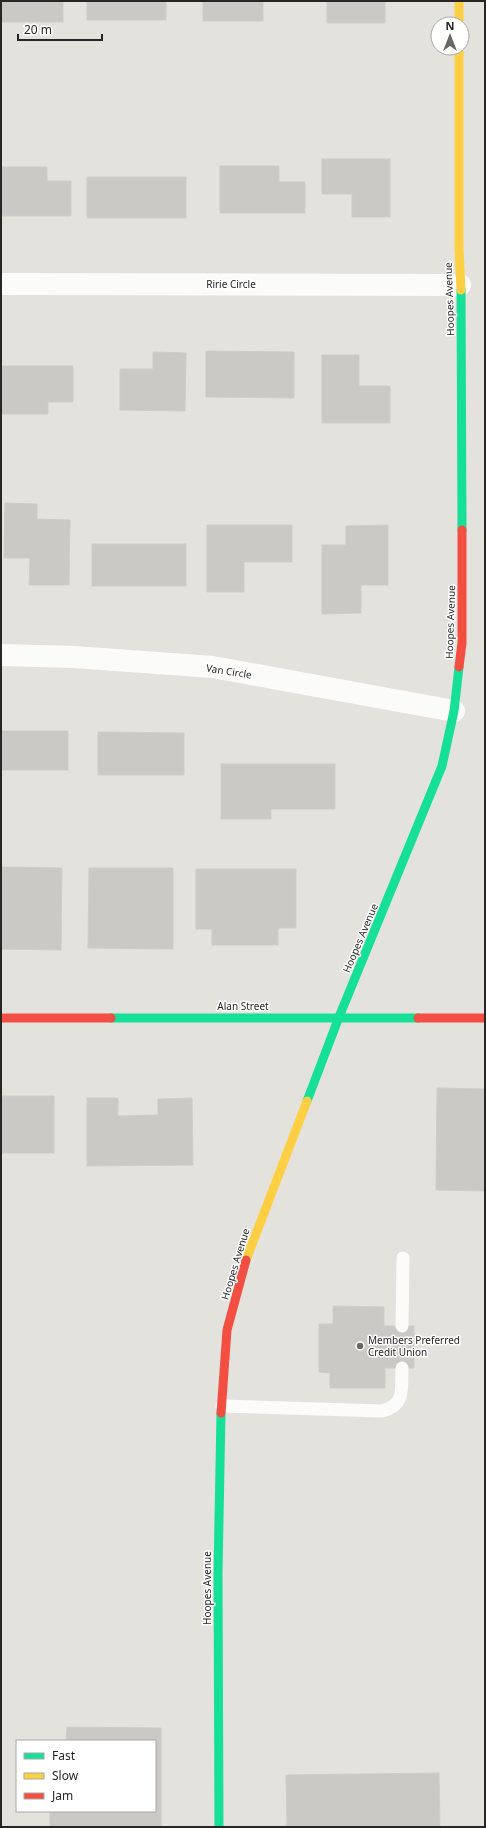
<svg xmlns="http://www.w3.org/2000/svg" width="486" height="1828" font-family="'Noto Sans',sans-serif">
	<rect width="100%" height="100%" fill="#e4e2dc"/>
	<g fill="#cbc9c5" stroke="#cfcdc9">
		<rect x="1" y="1" width="62" height="21"/>
		<rect x="87" y="1" width="79" height="19"/>
		<rect x="203" y="1" width="60" height="20"/>
		<rect x="327" y="1" width="58" height="22"/>
		<path d="M322,159H390V217H352V194H322Z"/>
		<path d="M220,166H279V182H305V213H220Z"/>
		<path d="M1,167H47V181H71V216H1Z"/>
		<rect x="87" y="177" width="99" height="41"/>
		<path d="M206,351L294,352V398L206,397Z"/>
		<path d="M153,352L186,353L185,411L120,410V369H153Z"/>
		<path d="M322,355H359V386H390V423H322Z"/>
		<path d="M1,366H73V402H48V414H1Z"/>
		<path d="M5,503L37,504V519L70,520L69,585H29L30,558H4Z"/>
		<path d="M207,525H292V562H244V592H207Z"/>
		<path d="M388,525V585H361V613L322,614V545H346V526Z"/>
		<rect x="92" y="544" width="94" height="42"/>
		<rect x="1" y="731" width="67" height="39"/>
		<path d="M98,732L184,733V775H98Z"/>
		<path d="M221,764H335V809H271V819H221Z"/>
		<path d="M1,867L62,868L61,950L1,949Z"/>
		<path d="M89,868H173V949L88,948Z"/>
		<path d="M196,869H296V928H278V945H212V929H196Z"/>
		<path d="M437,1088L485,1089V1191L436,1190Z"/>
		<rect x="1" y="1096" width="53" height="57"/>
		<path d="M87,1098H118V1116L158,1115V1099L192,1098L193,1165L87,1166Z"/>
		<path d="M333,1306L384,1307V1326H414V1368H385V1388H330V1373L319,1372V1324H333Z"/>
		<path d="M67,1727L161,1728V1827H50V1811H155V1741H66Z"/>
		<path d="M439,1773L440,1827H287L286,1775Z"/>
	</g>
	<g fill="none" stroke-linecap="round" stroke-linejoin="round">
		<g stroke="#fbfbfa" stroke-width="13">
			<path d="M402,1326L403,1258"/>
			<path d="M222,1406L382,1411C406,1405 401,1389 402,1368"/>
		</g>
		<g stroke="#fbfbfa" stroke-width="22">
			<path d="M1,284L460,285"/>
			<path d="M1,655L74,657L213,667L454,711"/>
		</g>
		<g stroke="#16e098" stroke-width="9">
			<path d="M461,290L462,530"/>
			<path d="M111,1018H418"/>
			<path d="M307,1101L339,1017L442,766L454,711L459,667"/>
			<path d="M219,1827L218,1573L221,1413"/>
		</g>
		<g stroke="#ffcf43" stroke-width="9">
			<path d="M459,1V24"/>
			<path d="M459,48V248L461,290"/>
			<path d="M246,1260L307,1101"/>
		</g>
		<g stroke="#f24e42" stroke-width="9">
			<path d="M459,667L462,643V530"/>
			<path d="M1,1018H111"/>
			<path d="M418,1018H485"/>
			<path d="M221,1413L227,1330L246,1260"/>
		</g>
	</g>
	<circle fill="#686866" stroke="#fff" stroke-width="1.5" cx="360" cy="1346" r="4"/>
	<g text-anchor="middle" dominant-baseline="central" stroke-width="3" stroke-linejoin="round" paint-order="stroke">
		<g font-size="10" fill="#262626" stroke="#fff">
			<text x="231" y="284">Ririe Circle</text>
			<text transform="translate(449 299) rotate(-92)">Hoopes Avenue</text>
			<text transform="translate(450 622) rotate(-88)">Hoopes Avenue</text>
			<text transform="translate(229 671) rotate(9)">Van Circle</text>
			<text transform="translate(360 938) rotate(-67)">Hoopes Avenue</text>
			<text x="243" y="1006">Alan Street</text>
			<text transform="translate(235 1264) rotate(-73)">Hoopes Avenue</text>
			<text transform="translate(207 1588) rotate(-90)">Hoopes Avenue</text>
		</g>
		<g font-size="10" fill="#262626" stroke="#fff" text-anchor="start">
			<text x="368" y="1340">Members Preferred<tspan x="368" dy="12">Credit Union</tspan></text>
		</g>
	</g>
	<rect width="486" height="1828" fill="none" stroke="#262626" stroke-width="4"/>
	<rect x="16" y="1740" width="140" height="72" fill="#ffffff" stroke="#a8a8a8"/>
	<rect x="24" y="1753" width="20" height="6" fill="#16e098" stroke="#a8a8a8"/>
	<text x="52" y="1760" font-size="12" fill="#262626">Fast</text>
	<rect x="24" y="1773" width="20" height="6" fill="#ffcf43" stroke="#a8a8a8"/>
	<text x="52" y="1780" font-size="12" fill="#262626">Slow</text>
	<rect x="24" y="1793" width="20" height="6" fill="#f24e42" stroke="#a8a8a8"/>
	<text x="52" y="1800" font-size="12" fill="#262626">Jam</text>
	<g transform="translate(450 36)"><circle r="19" fill="#ffffff" stroke="#a8a8a8"/>
	<path d="M0-3L7 15L0 10L-7 15Z" fill="#686866"/>
	<text y="-6" font-size="11" font-weight="bold" text-anchor="middle" fill="#262626">N</text>
	</g>
	<path d="M18 34v6h84v-6" fill="none" stroke="#262626" stroke-width="2"/>
	<text x="24" y="34" font-size="12" fill="#262626" stroke="#ffffff" stroke-width="3" paint-order="stroke">20 m</text>
</svg>
